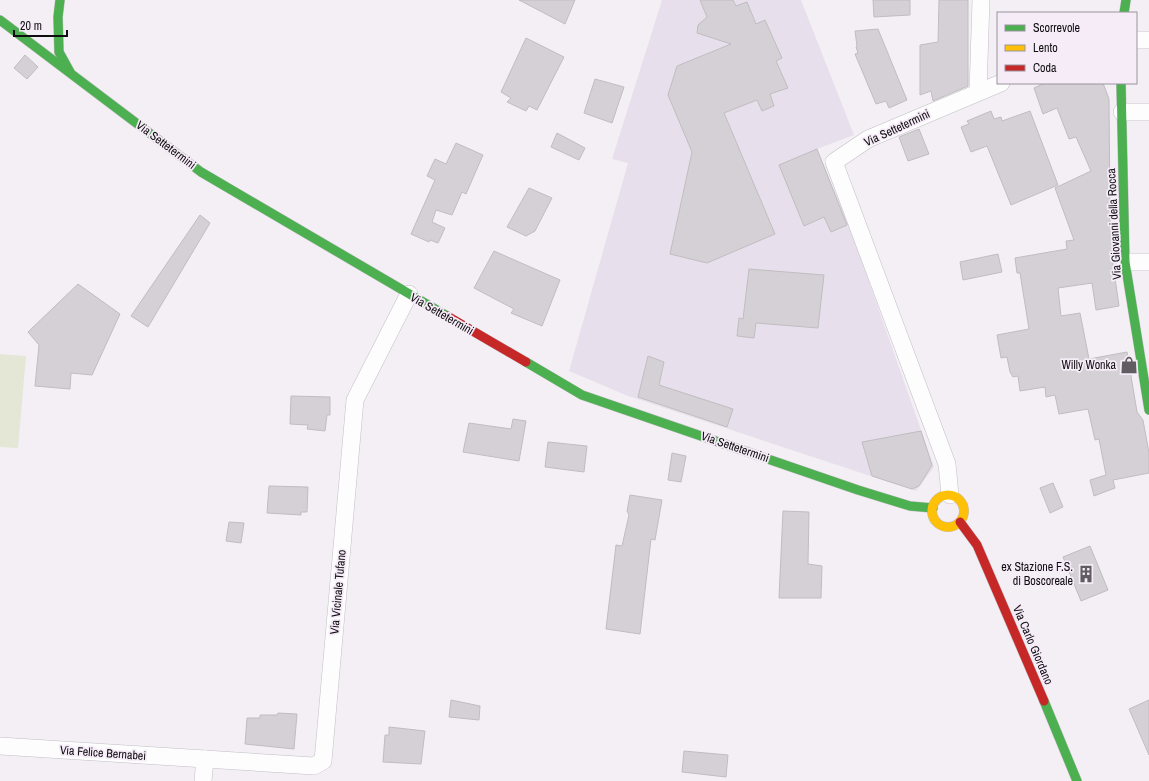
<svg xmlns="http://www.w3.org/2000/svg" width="1149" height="781" font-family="'Archivo Narrow',sans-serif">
	<rect width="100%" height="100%" fill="#f4eff5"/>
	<path fill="#e8dfec" d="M662,0H801L854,135L817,149L849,225L934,467L916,491L628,396L569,371L628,163L612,159Z"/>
	<path fill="#e4e7d6" d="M0,354L26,356L18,448L0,447Z"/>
	<g fill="#d4d0d5" stroke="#c0bdc1">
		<path d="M519,0H575L565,24Z"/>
		<path d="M700,0H733L736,6L747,2L756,24L765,20L782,58L776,61L788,88L770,94L774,106L762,111L757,100L724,113L775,234L707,263L670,254L692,152L668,95L677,66L731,44L697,33L698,25L707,17Z"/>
		<path d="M873,0H910V15L874,17Z"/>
		<path d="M939,0H968V86L933,101L931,91L920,95V45L938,42Z"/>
		<path d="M878,29L907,100L889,108L886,101L876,104L855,54L858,53L856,47L857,46L855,31Z"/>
		<path d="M526,38L564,57L537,110L529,106L526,111L507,102L511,98L501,92Z"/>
		<path d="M25,55L38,67L27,79L14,68Z"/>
		<path d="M595,79L624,87L612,123L584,113Z"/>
		<path d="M1045,83H1103L1109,99L1110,219L1113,264L1119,306L1096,310L1092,283L1058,288L1061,316L1080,313L1089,359L1127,352L1137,412L1143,420L1149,453V473L1113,480L1115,488L1094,496L1090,480L1106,475L1099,439L1095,440L1088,409L1059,414L1055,395L1046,397L1045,387L1020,391L1018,376L1013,377L1010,372L1007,357L1001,358L997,335L1029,329L1020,273H1017L1015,258L1067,249L1066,241L1074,240L1055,188L1091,171L1076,137L1069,139L1057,108L1043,114L1034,88Z"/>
		<path d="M991,111L994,119L1001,117L1002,121L1030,111L1058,185L1011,205L987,146L971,152L961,127L969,124L967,121Z"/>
		<path d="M919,129L929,154L908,161L899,137Z"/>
		<path d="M557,133L585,148L579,160L551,147Z"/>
		<path d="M456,143L483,155L466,194L462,192L452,215L436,210L432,222L445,228L438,243L430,240L429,242L411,234L435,180L427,176L435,159L446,164Z"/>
		<path d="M817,149L847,225L831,232L824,217L804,226L779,165Z"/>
		<path d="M529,188L552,198L535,231L526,236L507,227Z"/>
		<path d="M200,215L210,223L148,327L131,316Z"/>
		<path d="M494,251L560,280L542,326L511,313L514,309L474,288Z"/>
		<path d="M998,254L1002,272L963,280L960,262Z"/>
		<path d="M749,269L824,275L818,328L756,323L754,338L737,336L739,318L743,319Z"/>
		<path d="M78,284L120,314L92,375L71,373L70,389L35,386L39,345L28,332Z"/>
		<path d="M648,356L664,362L659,385L733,409L727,427L638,397Z"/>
		<path d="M291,396L330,397V415H327L325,431L307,429L308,425L290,424Z"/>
		<path d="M513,419L526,421L519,461L463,452L469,423L511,429Z"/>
		<path d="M921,431L932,465L919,486L912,489L872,476L862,442Z"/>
		<path d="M548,442L587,446L584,472L545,467Z"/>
		<path d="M672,453L686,456L681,482L668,480Z"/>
		<path d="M1053,483L1063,507L1050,513L1040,488Z"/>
		<path d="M269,486L308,487L307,512H301V515L267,513Z"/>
		<path d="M630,495L662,500L655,540L651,539L640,634L606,629L616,545L622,546L629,515L627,511Z"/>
		<path d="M783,511L809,512L808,564L822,566L821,598H779Z"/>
		<path d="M229,522L244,523L241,543L226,541Z"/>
		<path d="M1090,546L1108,590L1081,601L1063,557Z"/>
		<path d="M451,700L480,706L479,720L449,717Z"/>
		<path d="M1149,700V755L1129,709Z"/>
		<path d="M278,713L297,714L294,749L245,744L247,718H260V715H277Z"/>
		<path d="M389,727L425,731L421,764L383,762L385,735H389Z"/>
		<path d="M684,751L728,755L726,777L682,772Z"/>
	</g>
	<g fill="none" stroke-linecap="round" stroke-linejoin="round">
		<g stroke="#c2bfc4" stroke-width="18">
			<g id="street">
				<path d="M1136,40H1149"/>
				<path d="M978,92L981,0"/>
				<path d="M1122,112H1149"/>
				<path d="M1125,262H1149"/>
				<path d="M950,495L947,464L834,162L868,139L1001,83"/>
				<path d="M0,746L205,759"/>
				<path d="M203,781L205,759L314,766L323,761L355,400L409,294"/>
			</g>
		</g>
		<g stroke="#c2bfc4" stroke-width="10">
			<g id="fast">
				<path d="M60,0L58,17L59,52L70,72"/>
				<path d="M1124,13L1126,0"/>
				<path d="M0,20L201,172L447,316"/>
				<path d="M1121,83L1125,262L1149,410"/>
				<path d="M526,362L582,395L858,490L910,506L933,508"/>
				<path d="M1044,701L1077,781"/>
			</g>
		</g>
		<g stroke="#c2bfc4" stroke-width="10">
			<circle id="slow" cx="948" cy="511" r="16"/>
		</g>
		<g stroke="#c2bfc4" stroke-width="10">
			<g id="jam">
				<path d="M447,316L526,362"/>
				<path d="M960,522L977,545L1044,701"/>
			</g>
		</g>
		<use href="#street" stroke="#fdfdfe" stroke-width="17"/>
		<use href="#fast" stroke="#4caf50" stroke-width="9"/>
		<use href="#slow" stroke="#ffc107" stroke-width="9"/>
		<use href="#jam" stroke="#c62828" stroke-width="9"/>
	</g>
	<defs>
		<g id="shop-bare" transform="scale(1.38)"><path d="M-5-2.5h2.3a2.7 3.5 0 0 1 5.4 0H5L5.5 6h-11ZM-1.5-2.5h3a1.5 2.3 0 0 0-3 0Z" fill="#605c61" stroke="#f5ecf8" stroke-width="2.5" paint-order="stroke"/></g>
		<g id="building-bare" transform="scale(1.38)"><path d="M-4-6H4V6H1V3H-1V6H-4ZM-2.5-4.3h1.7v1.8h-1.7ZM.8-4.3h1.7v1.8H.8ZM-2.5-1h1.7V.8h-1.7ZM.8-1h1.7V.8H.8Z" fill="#605c61" stroke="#f5ecf8" stroke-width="2.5" paint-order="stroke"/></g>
	</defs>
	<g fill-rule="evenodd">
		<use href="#shop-bare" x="1129" y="365"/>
		<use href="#building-bare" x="1086" y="574"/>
	</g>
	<g text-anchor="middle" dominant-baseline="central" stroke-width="3.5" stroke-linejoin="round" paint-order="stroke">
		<g font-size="12" fill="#100d11" stroke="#f5ecf8">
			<text transform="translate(897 128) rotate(-25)">Via Settetermini</text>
			<text transform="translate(166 145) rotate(37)">Via Settetermini</text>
			<text transform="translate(1114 224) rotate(-93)">Via Giovanni della Rocca</text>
			<text transform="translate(442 314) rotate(30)">Via Settetermini</text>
			<text transform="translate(735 447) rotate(19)">Via Settetermini</text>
			<text transform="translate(338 592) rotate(-85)">Via Vicinale Tufano</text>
			<text transform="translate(1033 645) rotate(67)">Via Carlo Giordano</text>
			<text transform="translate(103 753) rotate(4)">Via Felice Bernabei</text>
		</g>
		<g font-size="12" fill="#100d11" stroke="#f5ecf8" text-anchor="end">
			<text x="1116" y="365">Willy Wonka</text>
			<text x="1073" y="567">ex Stazione F.S.<tspan x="1073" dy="14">di Boscoreale</tspan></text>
		</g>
	</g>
	<rect x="997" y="12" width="140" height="72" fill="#f5ecf8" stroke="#99939c"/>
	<rect x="1005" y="25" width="20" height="6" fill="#4caf50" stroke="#99939c"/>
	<text x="1033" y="32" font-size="12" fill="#100d11">Scorrevole</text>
	<rect x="1005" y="45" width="20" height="6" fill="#ffc107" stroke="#99939c"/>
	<text x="1033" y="52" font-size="12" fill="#100d11">Lento</text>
	<rect x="1005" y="65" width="20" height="6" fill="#c62828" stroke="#99939c"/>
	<text x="1033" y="72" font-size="12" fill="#100d11">Coda</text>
	<path d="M14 30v6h53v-6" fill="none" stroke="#100d11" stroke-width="2"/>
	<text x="20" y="30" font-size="12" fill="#100d11" stroke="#f5ecf8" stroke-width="3" paint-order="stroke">20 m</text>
</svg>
